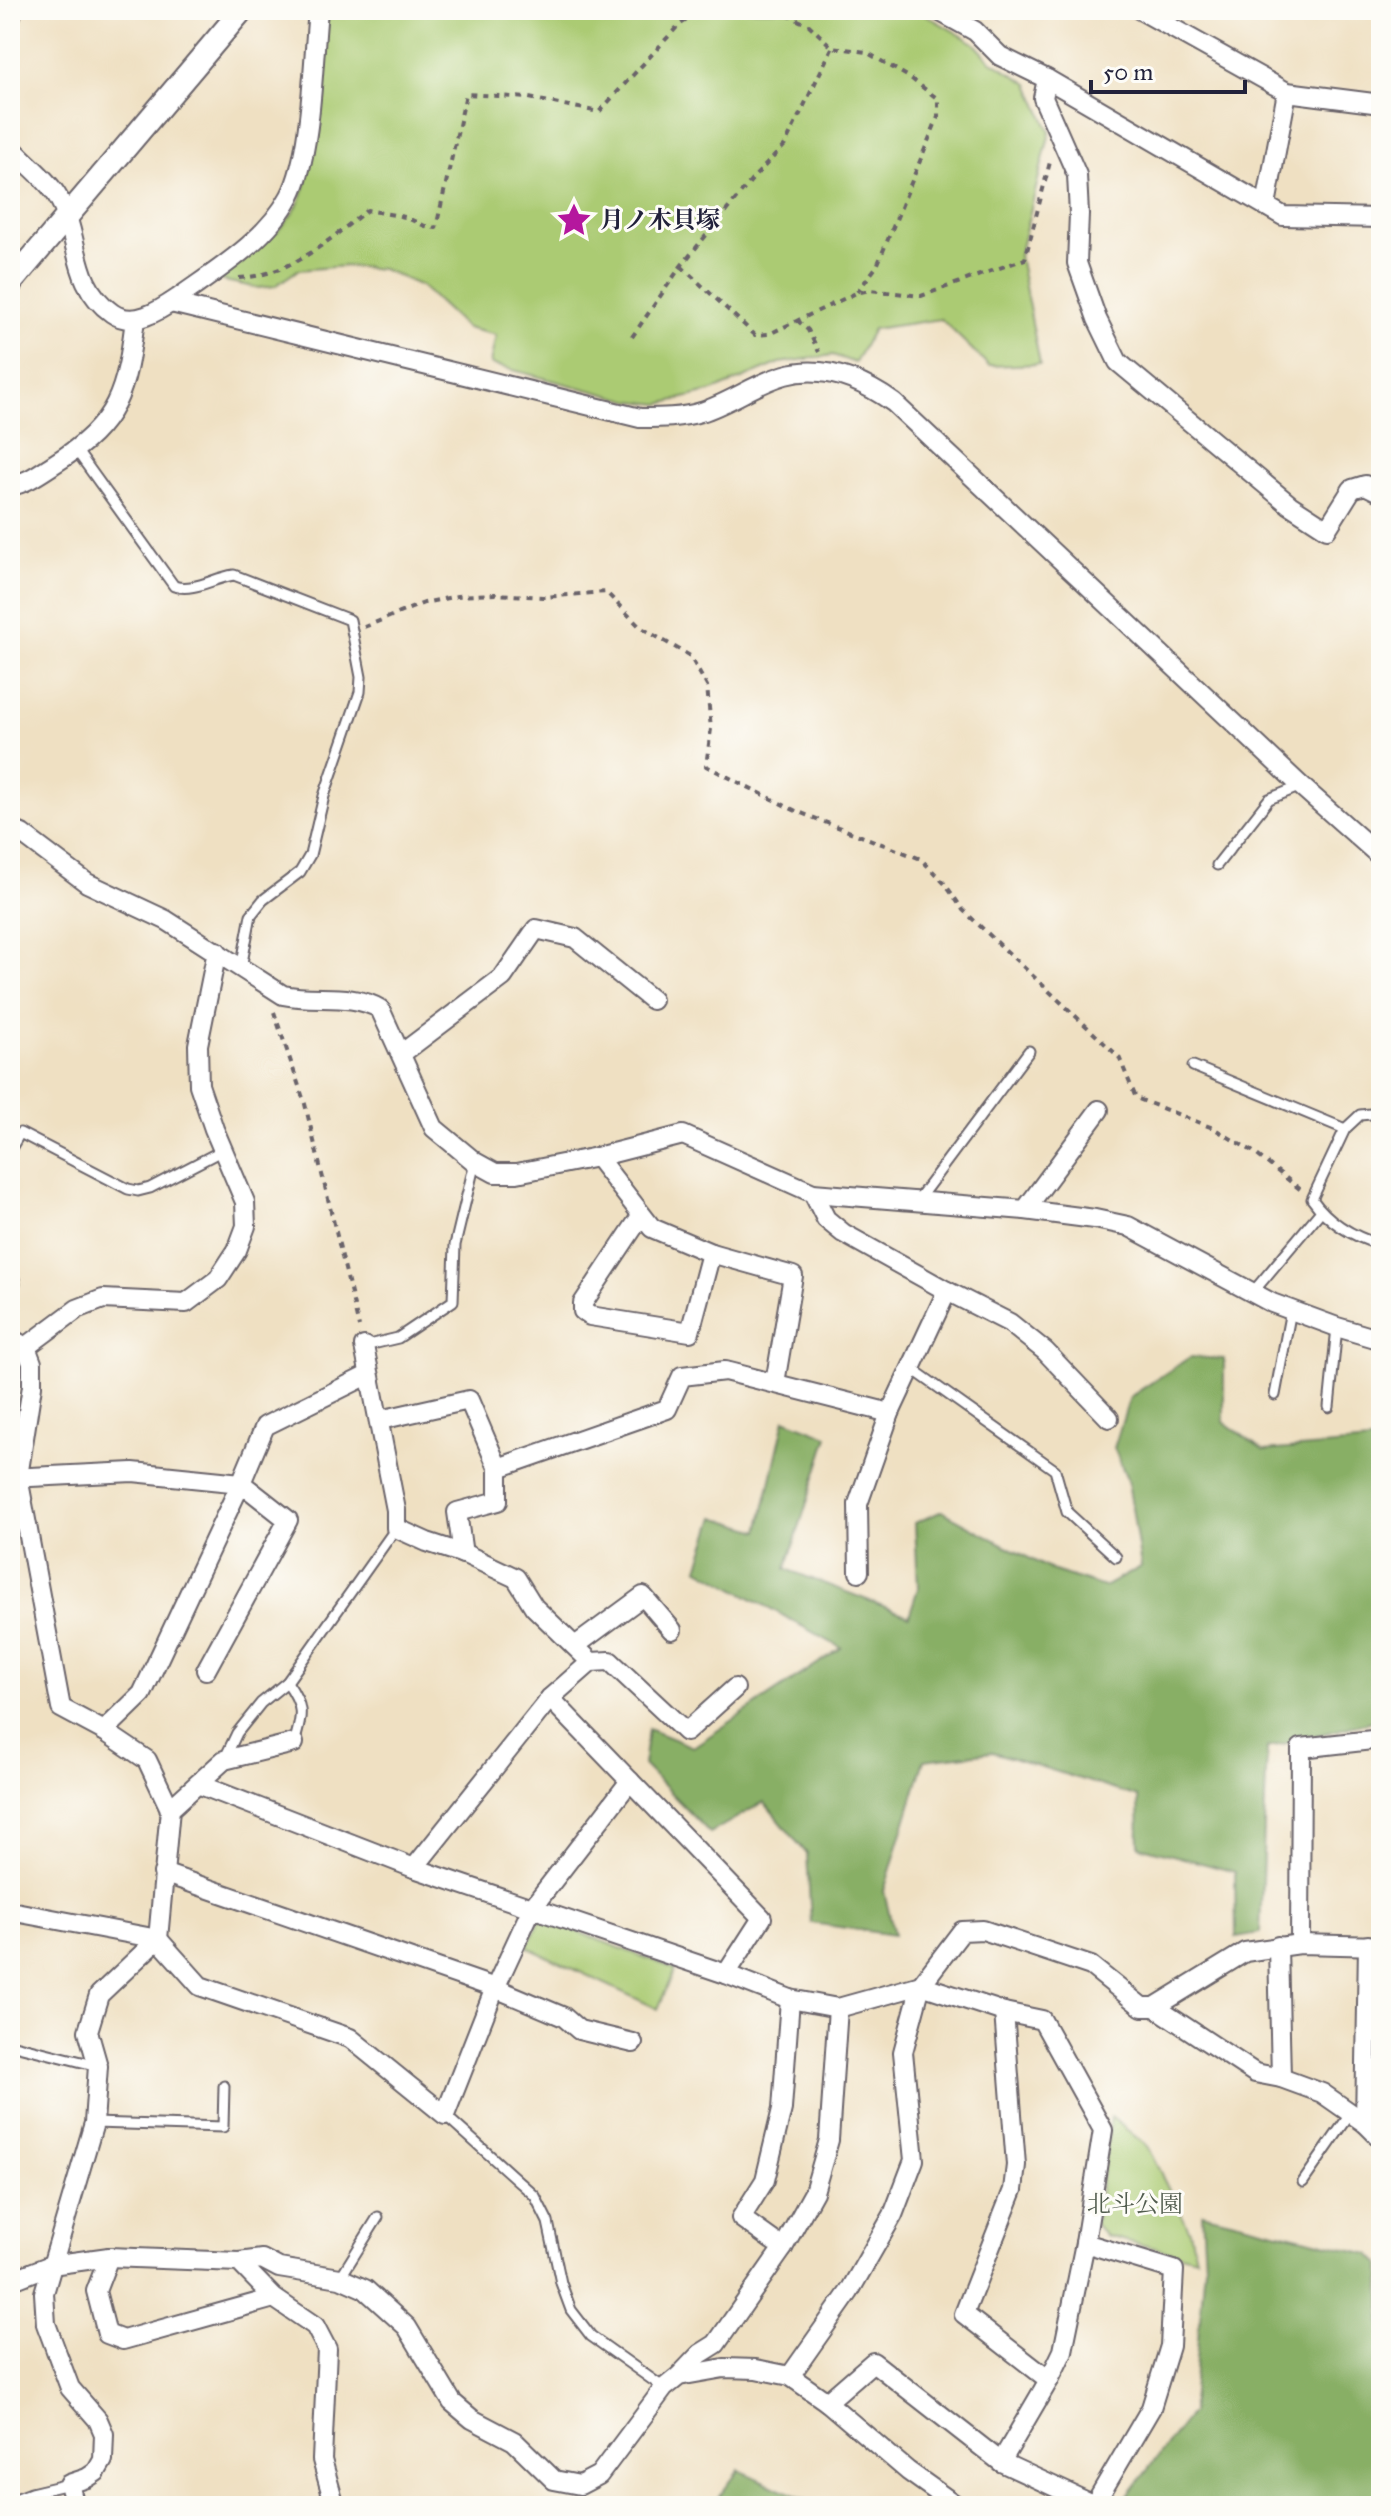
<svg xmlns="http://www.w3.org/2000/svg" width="1391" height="2516" font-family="'IM FELL Great Primer','Noto Serif JP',serif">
	<rect width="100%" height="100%" fill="#fdfcf7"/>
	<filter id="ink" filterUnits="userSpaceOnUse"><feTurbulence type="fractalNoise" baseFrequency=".0125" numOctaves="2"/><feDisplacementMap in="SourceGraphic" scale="16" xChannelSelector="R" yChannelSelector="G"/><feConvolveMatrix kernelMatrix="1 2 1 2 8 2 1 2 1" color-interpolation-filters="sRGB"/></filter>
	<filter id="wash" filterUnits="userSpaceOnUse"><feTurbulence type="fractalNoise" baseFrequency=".006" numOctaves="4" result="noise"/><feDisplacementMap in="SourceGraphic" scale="32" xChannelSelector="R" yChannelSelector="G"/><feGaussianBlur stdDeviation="1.8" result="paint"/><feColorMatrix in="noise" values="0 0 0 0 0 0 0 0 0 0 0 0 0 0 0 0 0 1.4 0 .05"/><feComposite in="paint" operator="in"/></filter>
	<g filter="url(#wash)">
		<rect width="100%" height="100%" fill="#efe0c2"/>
		<g fill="#abcb73" stroke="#667657" stroke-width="2">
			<path d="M328,10H917L974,43L990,60L1029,84L1050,132L1019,256L1040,364L989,366L941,319L873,329L855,363L833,355L780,363L713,391L660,404L632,401L490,364L496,335L466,328L421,286L382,269L346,266L298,270L275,286L259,288L219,280C243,257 273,241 292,214C320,177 322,60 328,10Z"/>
			<path d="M541,1918L675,1969L658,2009L527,1947Z"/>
			<path d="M1111,2117L1147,2146L1190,2231L1196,2258L1106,2236L1095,2224Z"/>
		</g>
		<g fill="#88af65" stroke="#556850" stroke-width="2">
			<path d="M1190,1357L1224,1359V1422L1264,1451L1381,1441V1719L1267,1748L1260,1933L1236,1937L1235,1872L1139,1846L1138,1797L993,1752L924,1760L884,1891L894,1935L811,1923L807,1854L764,1802L710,1833L643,1765L648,1729L693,1747L841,1648L698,1568L715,1517L759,1531L785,1419L828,1436L786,1569L909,1616L918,1588L915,1523L942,1511L1051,1570L1104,1587L1141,1567L1128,1481L1114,1448L1130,1397Z"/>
			<path d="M1202,2213L1369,2254L1381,2264V2506H1120L1191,2413L1205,2266Z"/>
			<path d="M739,2470L819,2506H712Z"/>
		</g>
	</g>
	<g filter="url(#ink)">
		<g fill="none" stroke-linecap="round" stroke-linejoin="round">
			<g stroke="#6a646a" stroke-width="13">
				<g id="service">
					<path d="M76,450L174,586C194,592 213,578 234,575L350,620L361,677L360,692L324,796L310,855L300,872L263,900L251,915L241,968"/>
					<path d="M1217,865L1269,799L1301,786"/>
					<path d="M1193,1066L1345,1129"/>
					<path d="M1381,1113L1360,1115L1345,1129L1312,1199C1329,1223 1354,1237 1381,1245"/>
					<path d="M10,1150L20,1133L128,1189L138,1191L150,1188L223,1150"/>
					<path d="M917,1201L1029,1051"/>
					<path d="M10,1259L15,1284L10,1293"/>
					<path d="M1253,1292L1321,1211"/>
					<path d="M364,1346L398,1338L453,1301L455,1245L475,1162"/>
					<path d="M911,1368L1055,1470L1067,1512L1116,1557"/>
					<path d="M1275,1395L1291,1310"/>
					<path d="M1329,1407L1337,1327"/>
					<path d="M287,1682C304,1706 303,1715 294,1743"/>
					<path d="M225,1758L237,1733L261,1703L287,1682L396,1528"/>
					<path d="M10,2044L98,2066"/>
					<path d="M445,2115L535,2196L548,2222L561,2283L571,2310L591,2336L664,2388"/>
					<path d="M94,2123L223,2127L224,2086"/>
					<path d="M1303,2182L1351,2113"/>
					<path d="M340,2278L378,2217"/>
					<path d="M10,2501L31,2493L69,2484"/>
				</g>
			</g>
			<g stroke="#6a646a" stroke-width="22">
				<g id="minor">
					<path d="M937,10L975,31L1000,56L1047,79L1283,216L1381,218"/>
					<path d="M1140,10L1287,92L1381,104"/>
					<path d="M10,18L13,10"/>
					<path d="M1047,79L1043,98L1077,175L1079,214L1077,263L1097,319L1118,362L1290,505L1327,529L1352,489L1365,485L1381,493"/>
					<path d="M10,146C24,162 44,176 56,194C82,234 69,283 112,313C133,328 159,311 178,298C217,270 267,240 290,196C312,155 313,59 318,10"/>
					<path d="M1266,205L1287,92"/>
					<path d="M171,303L640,418C661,418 681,418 701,412C730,403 756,383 785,375C825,364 863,381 894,403L1301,786L1381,857"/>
					<path d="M10,486C27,483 40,473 54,464C119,423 126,392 135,319"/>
					<path d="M10,829L22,834L87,883L166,920L283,995C316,1002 350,992 380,1009L434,1128L475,1162L495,1173H517L597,1157L683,1135L813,1193L1025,1210L1095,1219L1128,1226L1272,1303L1337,1327L1381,1340"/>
					<path d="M401,1054L503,977L536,929L575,938L652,1000"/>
					<path d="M597,1157L652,1228L711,1253L793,1276L775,1383"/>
					<path d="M813,1193L826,1219L843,1233L947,1291L1010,1323L1045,1351L1109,1418"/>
					<path d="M1025,1210L1099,1110"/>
					<path d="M641,1216L583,1303V1311L590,1316L690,1332L711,1253"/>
					<path d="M10,1338L26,1347L32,1363V1386L18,1477L61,1708L104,1731L147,1760L170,1809"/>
					<path d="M364,1346L396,1510V1528L427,1542L467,1555L516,1578L534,1607L591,1662"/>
					<path d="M26,1347L77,1309L103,1299L186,1303L218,1279L237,1250L246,1226L245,1202L214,1129L199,1085L198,1045L217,951"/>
					<path d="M380,1420L469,1400L498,1468V1501L457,1512L463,1554"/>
					<path d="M498,1468L667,1409L682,1376L725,1371L890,1413"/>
					<path d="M10,1478L133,1472L241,1483L288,1520L206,1670"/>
					<path d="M859,1572L858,1504L890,1413L947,1291"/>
					<path d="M575,1646L643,1596L672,1630"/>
					<path d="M550,1698L762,1918L726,1974"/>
					<path d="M104,1731L142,1694L241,1483L265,1426L368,1375"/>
					<path d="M198,1784L414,1868L726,1974L790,1999L838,2008L921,1985L1004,2012L1042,2020L1103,2130L1085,2243L1063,2351L1049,2380L1001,2462"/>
					<path d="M414,1868L550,1698L591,1662L610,1661L686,1732L735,1688"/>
					<path d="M163,1873L495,1988L564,2017L579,2030L633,2043"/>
					<path d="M10,1911L158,1939L200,1986L350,2038L445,2115L495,1988L532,1908L630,1781"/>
					<path d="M1300,1944L1301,1748L1381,1739"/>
					<path d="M1278,1946L1281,2078"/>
					<path d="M1155,2007L1255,2073L1281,2078L1322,2093L1365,2123L1381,2139"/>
					<path d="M1004,2012L1016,2165L1013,2190L964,2314L1049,2380"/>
					<path d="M1365,2123L1368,1945"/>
					<path d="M783,2248L741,2218L765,2180L782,2109L790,1999"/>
					<path d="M109,2257L96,2291L107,2334L123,2340L274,2298"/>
					<path d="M239,2262L262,2259L279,2268L340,2278L365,2289L407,2327L452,2402L472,2419L514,2441L554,2480L580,2485L599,2475L664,2388L679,2376L724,2368L756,2369L790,2376L827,2402L908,2471L957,2506"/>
					<path d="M10,2281L51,2265L109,2257L239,2262L274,2298L315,2326L327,2349L322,2460L335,2506"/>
					<path d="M679,2376L700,2354L716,2344L783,2248L814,2192L829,2140L838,2008"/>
					<path d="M790,2376L849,2292L893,2215L914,2160L903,2052L921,1985L962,1931L983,1930L1091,1966L1142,2007H1155L1245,1952L1300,1944L1381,1946"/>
					<path d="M827,2402L873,2362L1001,2462L1094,2505L1151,2408L1170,2346L1174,2270L1085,2243"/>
					<path d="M75,2506L69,2484L87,2478L96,2472L103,2460L104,2434L98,2420L70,2388L46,2324L44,2293L94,2123L98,2066L88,2031L99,1995L158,1939L170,1809L224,1760L294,1743"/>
				</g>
			</g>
			<g stroke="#6a646a" stroke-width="26">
				<path id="tertiary" d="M10,284L242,10"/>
			</g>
			<g stroke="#6a646a" stroke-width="4" stroke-dasharray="6 6" stroke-linecap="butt">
				<path d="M775,10L809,25L832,47L866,52L909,77L938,99V117L877,266L857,292"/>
				<path d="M681,266L755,335L769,334L856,293L870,290L921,296L1025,259L1050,162"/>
				<path d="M239,278C291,275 328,241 367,210L405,217L425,226L436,228L466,94L529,98L599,112L679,25L702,10"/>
				<path d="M797,320L808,330L819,352"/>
				<path d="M632,337L681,266L755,176L785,145L832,48"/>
				<path d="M364,627L424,603L457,596L495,594L543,597L606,592L640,627L690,656L707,686L711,729L706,766L796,811L921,859L945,884L963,910L1119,1057L1136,1098L1213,1128L1252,1151L1301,1190"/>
				<path d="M274,1012L305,1104L359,1327"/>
			</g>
			<use href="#service" stroke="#fff" stroke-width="9"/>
			<use href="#minor" stroke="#fff" stroke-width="18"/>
			<use href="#tertiary" stroke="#fff" stroke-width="22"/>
		</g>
	</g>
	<defs>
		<g id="sight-bare" transform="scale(2.76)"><path d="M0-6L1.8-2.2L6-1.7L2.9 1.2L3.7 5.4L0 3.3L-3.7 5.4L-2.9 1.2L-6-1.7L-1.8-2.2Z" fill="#b5179e" stroke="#fdfcf7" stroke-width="2.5" paint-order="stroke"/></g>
	</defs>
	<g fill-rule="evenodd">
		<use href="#sight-bare" x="574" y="220"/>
	</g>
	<g text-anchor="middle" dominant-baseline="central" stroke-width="6" stroke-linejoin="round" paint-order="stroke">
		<g font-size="24" font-weight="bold" fill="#22223b" stroke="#fdfcf7" text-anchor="start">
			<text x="600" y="220">月ノ木貝塚</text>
		</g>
		<g font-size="24" fill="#525d4f" stroke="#fdfcf7">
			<text x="1135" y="2204">北斗公園</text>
		</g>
	</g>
	<rect width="1391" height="2516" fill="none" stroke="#fdfcf7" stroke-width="40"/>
	<path d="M1091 80v12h154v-12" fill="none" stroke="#22223b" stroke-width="4"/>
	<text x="1103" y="80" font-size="24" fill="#22223b" stroke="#fdfcf7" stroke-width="6" paint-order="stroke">50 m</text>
</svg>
